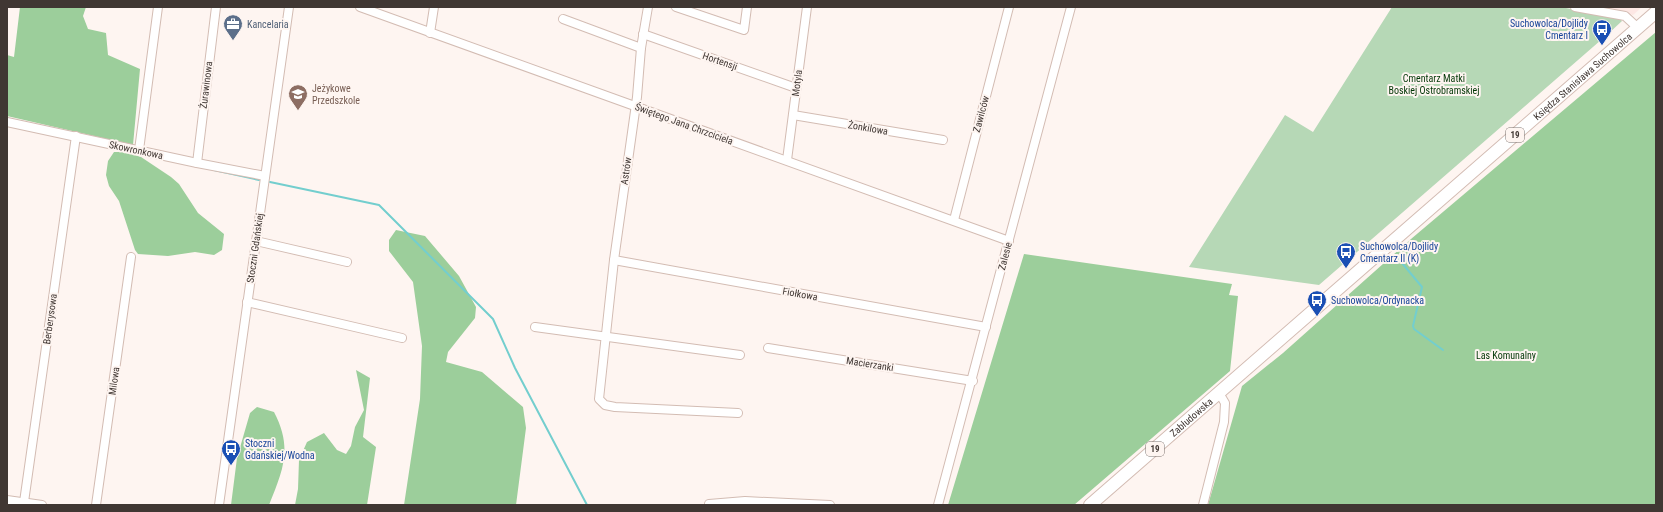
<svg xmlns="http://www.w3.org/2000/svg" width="1663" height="512" font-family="'Roboto Condensed',sans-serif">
	<rect width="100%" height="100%" fill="#fef5f1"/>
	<path fill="#fde7e4" d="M1604,7H1642L1633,15Z"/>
	<path fill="#b6d8b6" d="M1392,7H1561L1620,19L1622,21L1608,34L1606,33L1600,38L1601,40L1319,285L1189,267L1285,115L1313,132Z"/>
	<g fill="#9cce9b">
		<path d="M20,7H86L83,16L88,29L106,33L108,55L140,69L133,145L7,116V55L14,57Z"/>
		<path d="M1656,32V505H1208L1242,386L1283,353L1411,239Z"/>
		<path d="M114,152H124L141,157L171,177L179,184L198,213L224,234L222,250L214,255L195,252L168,256L138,254L135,250L119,201L109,186L106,175L108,161Z"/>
		<path d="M396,230L425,236L459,276L476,307L475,318L448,352L446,362L482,372L523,407L526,428L516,505H404L420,399L422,346L413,282L389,251V240Z"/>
		<path d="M1024,254L1232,284L1229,295L1238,296L1230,371L1074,505H948Z"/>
		<path d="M356,370L370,378L363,437L376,447L367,505H295L298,489L299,460L307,442L324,433L337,450L346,454L351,446L355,427L364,410Z"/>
		<path d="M257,407L274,412C293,448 283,470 269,505H231L237,458L250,413Z"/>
	</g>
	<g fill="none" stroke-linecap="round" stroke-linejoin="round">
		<g stroke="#73cece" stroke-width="2">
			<path d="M214,170L259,180"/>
			<path d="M270,182L379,205L493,319L515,368L587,505"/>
			<path d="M1397,257L1422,287L1413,326L1414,329L1443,350"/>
		</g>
		<g stroke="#d3bcb3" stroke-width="10">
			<g id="minor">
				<path d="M360,7L1009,241"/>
				<path d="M648,7L641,48L637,97L614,260L599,399L605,405L615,407L738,413"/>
				<path d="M676,7L744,30L747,7"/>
				<path d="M1575,7L1625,16L1638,28"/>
				<path d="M563,19L641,48"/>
				<path d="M430,33L434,7"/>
				<path d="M643,34L796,88"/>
				<path d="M793,115L943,140"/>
				<path d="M7,122L197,163L265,176"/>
				<path d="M139,150L158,7"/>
				<path d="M787,160L807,7"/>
				<path d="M197,163L216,7"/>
				<path d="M954,220L1009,7"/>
				<path d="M256,241L347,262"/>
				<path d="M614,260L986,327"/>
				<path d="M247,302L402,338"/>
				<path d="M535,327L740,355"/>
				<path d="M768,348L973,381"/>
				<path d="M7,500L42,505"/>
				<path d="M24,502L76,136"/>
				<path d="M709,504L745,501L830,505"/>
				<path d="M96,505L131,257"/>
				<path d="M219,505L289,7"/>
				<path d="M938,505L1071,7"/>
				<path d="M1203,505L1224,422L1225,403L1219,393"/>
			</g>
		</g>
		<g stroke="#d3bcb3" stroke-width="14">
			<g id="highway">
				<path id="s1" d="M1090,505L1656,12"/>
			</g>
		</g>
		<use href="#minor" stroke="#fff" stroke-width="8"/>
		<use href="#highway" stroke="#fff" stroke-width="12"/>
	</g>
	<defs>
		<g id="office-pin" transform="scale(1)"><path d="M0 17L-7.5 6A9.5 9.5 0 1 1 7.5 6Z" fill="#5c6f8a" stroke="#fef5f1"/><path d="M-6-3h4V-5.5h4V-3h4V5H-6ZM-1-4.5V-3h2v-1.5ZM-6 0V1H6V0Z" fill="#fff"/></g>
		<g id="bus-pin" transform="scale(1)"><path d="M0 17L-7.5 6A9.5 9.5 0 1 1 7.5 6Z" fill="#1a4fb4" stroke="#fef5f1"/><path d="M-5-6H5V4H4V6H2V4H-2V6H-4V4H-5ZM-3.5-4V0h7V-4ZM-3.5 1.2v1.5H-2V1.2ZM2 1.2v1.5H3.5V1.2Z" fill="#fff"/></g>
		<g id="school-pin" transform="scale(1)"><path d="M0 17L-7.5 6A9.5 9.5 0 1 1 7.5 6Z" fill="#8d6e63" stroke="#fef5f1"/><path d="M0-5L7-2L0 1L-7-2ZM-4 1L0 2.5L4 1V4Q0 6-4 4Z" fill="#fff"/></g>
	</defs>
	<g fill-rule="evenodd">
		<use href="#office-pin" x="233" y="24"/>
		<use href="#bus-pin" x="1602" y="29"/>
		<use href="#school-pin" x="298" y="94"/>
		<use href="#bus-pin" x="1346" y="252"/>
		<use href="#bus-pin" x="1317" y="300"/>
		<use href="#bus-pin" x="231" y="449"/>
	</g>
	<g text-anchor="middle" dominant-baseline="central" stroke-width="4" stroke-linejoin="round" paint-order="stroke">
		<g fill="#fef5f1" stroke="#79706c" stroke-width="1">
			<rect x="1506" y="128" width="18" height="14" rx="3"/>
			<rect x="1146" y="442" width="18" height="14" rx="3"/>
		</g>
		<g font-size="9" font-weight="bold" fill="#403733">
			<text x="1515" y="135">19</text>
			<text x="1155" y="449">19</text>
		</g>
		<g font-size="10" fill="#164399" stroke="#fef5f1" text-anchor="start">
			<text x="1588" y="23" text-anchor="end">Suchowolca/Dojlidy<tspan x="1588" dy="12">Cmentarz I</tspan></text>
			<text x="1360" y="246">Suchowolca/Dojlidy<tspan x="1360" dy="12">Cmentarz II (K)</tspan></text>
			<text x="1331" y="300">Suchowolca/Ordynacka</text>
			<text x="245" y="443">Stoczni<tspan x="245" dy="12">Gdańskiej/Wodna</tspan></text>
		</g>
		<g font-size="10" fill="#4e5e75" stroke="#fef5f1" text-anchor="start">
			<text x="247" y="24">Kancelaria</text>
		</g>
		<g font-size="10" fill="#403733" stroke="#fef5f1">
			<text transform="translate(720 61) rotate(19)">Hortensji</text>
			<text stroke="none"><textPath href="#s1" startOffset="653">Księdza Stanisława Suchowolca</textPath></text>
			<text transform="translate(797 83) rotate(-83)">Motyla</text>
			<text transform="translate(206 85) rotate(-83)">Żurawinowa</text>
			<text transform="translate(981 114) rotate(-75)">Zawilców</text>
			<text transform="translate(684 124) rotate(20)">Świętego Jana Chrzciciela</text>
			<text transform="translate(868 128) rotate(10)">Żonkilowa</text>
			<text transform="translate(136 150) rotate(12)">Skowronkowa</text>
			<text transform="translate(626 171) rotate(-82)">Astrów</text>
			<text transform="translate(255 248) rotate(-82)">Stoczni Gdańskiej</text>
			<text transform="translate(1005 256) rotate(-75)">Zalesie</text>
			<text transform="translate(800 294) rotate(10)">Fiołkowa</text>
			<text transform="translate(50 319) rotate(-82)">Berberysowa</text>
			<text transform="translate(870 364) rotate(9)">Macierzanki</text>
			<text transform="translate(114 381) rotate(-82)">Milowa</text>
			<text stroke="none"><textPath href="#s1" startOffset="134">Zabłudowska</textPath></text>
		</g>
		<g font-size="10" fill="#003605" stroke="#fef5f1">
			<text x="1434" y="78">Cmentarz Matki<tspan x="1434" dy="12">Boskiej Ostrobramskiej</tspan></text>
			<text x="1506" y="355">Las Komunalny</text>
		</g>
		<g font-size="10" fill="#785e54" stroke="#fef5f1" text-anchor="start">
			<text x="312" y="88">Jeżykowe<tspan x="312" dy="12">Przedszkole</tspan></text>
		</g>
	</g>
	<rect width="1663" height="512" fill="none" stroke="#403733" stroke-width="16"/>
</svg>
